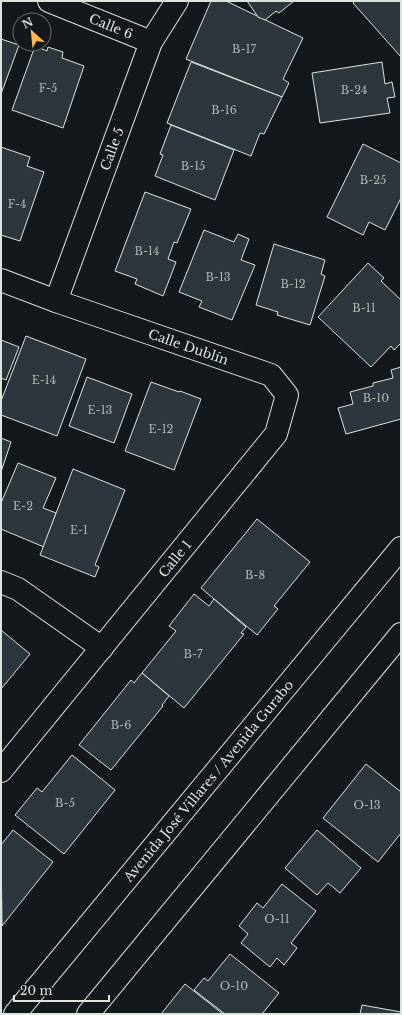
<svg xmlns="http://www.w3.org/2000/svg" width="402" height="1015" font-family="'Libre Baskerville',serif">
	<rect width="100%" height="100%" fill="#14181c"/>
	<g fill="#2c363c" stroke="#d8e6dc">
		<path d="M211,1H226L303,38L283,79L289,83L282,97L186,59Z"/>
		<path d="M247,1H294L279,13L276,11L265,20L258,17Z"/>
		<path d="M355,1H401V57L353,3Z"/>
		<path d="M1,39L19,45L1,94Z"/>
		<path d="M35,46L47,51L48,47L63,52L62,58L84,66L63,128L12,110Z"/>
		<path d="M191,62L282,97L264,134L260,133L251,156L167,123Z"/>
		<path d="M382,62L385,84L392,82L395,97L387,98L390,113L320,123L312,73Z"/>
		<path d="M171,125L234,150L215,200L155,176L163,155L160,154Z"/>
		<path d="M363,144L401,163V198L385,230L369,222L363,235L327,217Z"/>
		<path d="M1,147L30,157L27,166L44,172L20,241L1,235Z"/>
		<path d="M145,192L191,209L177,243L174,242L168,259L176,262L163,296L135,284L137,279L115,271Z"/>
		<path d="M204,230L234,242L238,234L249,239L241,260L255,265L232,320L199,307L202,301L179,292Z"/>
		<path d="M274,244L325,260L321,274L325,276L310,325L277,315L278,312L256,305Z"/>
		<path d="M368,263L384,278L381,281L401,300V343L394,350L391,346L371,367L318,317Z"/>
		<path d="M26,336L86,359L57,436L1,415V401Z"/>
		<path d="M1,340L19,347L6,380L1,378Z"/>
		<path d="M401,367V419L346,434L338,408L353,404L350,392L373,386V383L393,378L391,370Z"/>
		<path d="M87,377L132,394L114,443L69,426Z"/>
		<path d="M151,382L179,392L180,391L201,399L174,470L125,451Z"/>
		<path d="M1,438L11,442L1,472Z"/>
		<path d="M18,463L56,478L43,508L56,513L44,547L1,529V503Z"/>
		<path d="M73,469L125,490L95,565L99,567L95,577L40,555Z"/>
		<path d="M257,519L310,562L274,606L278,609L257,635L201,588Z"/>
		<path d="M194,594L209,606L214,599L246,627L241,633L244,634L184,708L142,673L176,631L169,626Z"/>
		<path d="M1,630L30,654L1,689Z"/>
		<path d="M142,673L169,696L162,705L163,706L111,770L79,745L131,680L134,683Z"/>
		<path d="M72,755L115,790L64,854L15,815L37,788L42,792Z"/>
		<path d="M366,764L401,792V833L378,862L323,818Z"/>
		<path d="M13,830L53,862L2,926L1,845Z"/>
		<path d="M317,830L361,868L340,893L328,883L317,895L285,868Z"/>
		<path d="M282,884L316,911L291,943L297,948L284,965L277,958L270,967L241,943L248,934L239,926L257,903L263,908Z"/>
		<path d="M230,954L279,993L262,1014H225L194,990L204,978L208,981Z"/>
		<path d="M185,984L223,1014H161Z"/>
		<path d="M362,1005L401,1012V1014H360Z"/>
	</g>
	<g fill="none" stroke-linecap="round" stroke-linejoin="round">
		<g stroke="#d8e6dc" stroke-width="24">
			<g id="street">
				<path id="s1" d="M49,1L151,42"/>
				<path id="s2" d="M1,280L56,301L271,375L287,395L276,434L1,771"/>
				<path id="s3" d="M56,301L151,42L177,1"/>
				<path d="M1,582L18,589L102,648"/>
			</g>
		</g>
		<g stroke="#d8e6dc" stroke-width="24">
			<g id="primary">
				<path id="s4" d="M15,1014L401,548"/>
				<path d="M88,1014L401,634"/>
			</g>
		</g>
		<use href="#street" stroke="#14181c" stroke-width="22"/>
		<use href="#primary" stroke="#14181c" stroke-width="22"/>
	</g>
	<g text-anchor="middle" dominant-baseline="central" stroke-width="3" stroke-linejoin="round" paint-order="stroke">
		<g font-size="11" fill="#adbab4">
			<text x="244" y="49">B-17</text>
			<text x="48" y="88">F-5</text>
			<text x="354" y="90">B-24</text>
			<text x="224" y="110">B-16</text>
			<text x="193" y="166">B-15</text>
			<text x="373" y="180">B-25</text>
			<text x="17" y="204">F-4</text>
			<text x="147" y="251">B-14</text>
			<text x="218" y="277">B-13</text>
			<text x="293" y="284">B-12</text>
			<text x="364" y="308">B-11</text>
			<text x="44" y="380">E-14</text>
			<text x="376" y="398">B-10</text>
			<text x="100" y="410">E-13</text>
			<text x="161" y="429">E-12</text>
			<text x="23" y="506">E-2</text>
			<text x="79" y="530">E-1</text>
			<text x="255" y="575">B-8</text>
			<text x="193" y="654">B-7</text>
			<text x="121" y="725">B-6</text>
			<text x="65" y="803">B-5</text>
			<text x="367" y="805">O-13</text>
			<text x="277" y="919">O-11</text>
			<text x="234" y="986">O-10</text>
		</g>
		<g font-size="13" fill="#d8e6dc" stroke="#14181c">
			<text stroke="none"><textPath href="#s1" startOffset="67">Calle 6</textPath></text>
			<text stroke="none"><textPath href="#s3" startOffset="162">Calle 5</textPath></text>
			<text stroke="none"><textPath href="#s2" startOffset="199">Calle Dublín</textPath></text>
			<text transform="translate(175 559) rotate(-51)">Calle 1</text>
			<text stroke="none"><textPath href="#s4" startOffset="303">Avenida José Villares / Avenida Gurabo</textPath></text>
		</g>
	</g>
	<rect width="402" height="1015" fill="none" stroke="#d8e6dc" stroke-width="4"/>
	<g transform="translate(32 32) rotate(333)"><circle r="19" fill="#14181c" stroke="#626a69"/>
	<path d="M0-3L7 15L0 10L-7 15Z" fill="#ffb74d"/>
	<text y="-6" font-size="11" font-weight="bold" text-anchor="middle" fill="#d8e6dc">N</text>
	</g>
	<path d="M14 995v6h95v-6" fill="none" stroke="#d8e6dc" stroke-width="2"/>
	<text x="20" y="995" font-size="12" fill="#d8e6dc" stroke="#14181c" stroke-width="3" paint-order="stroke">20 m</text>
</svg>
